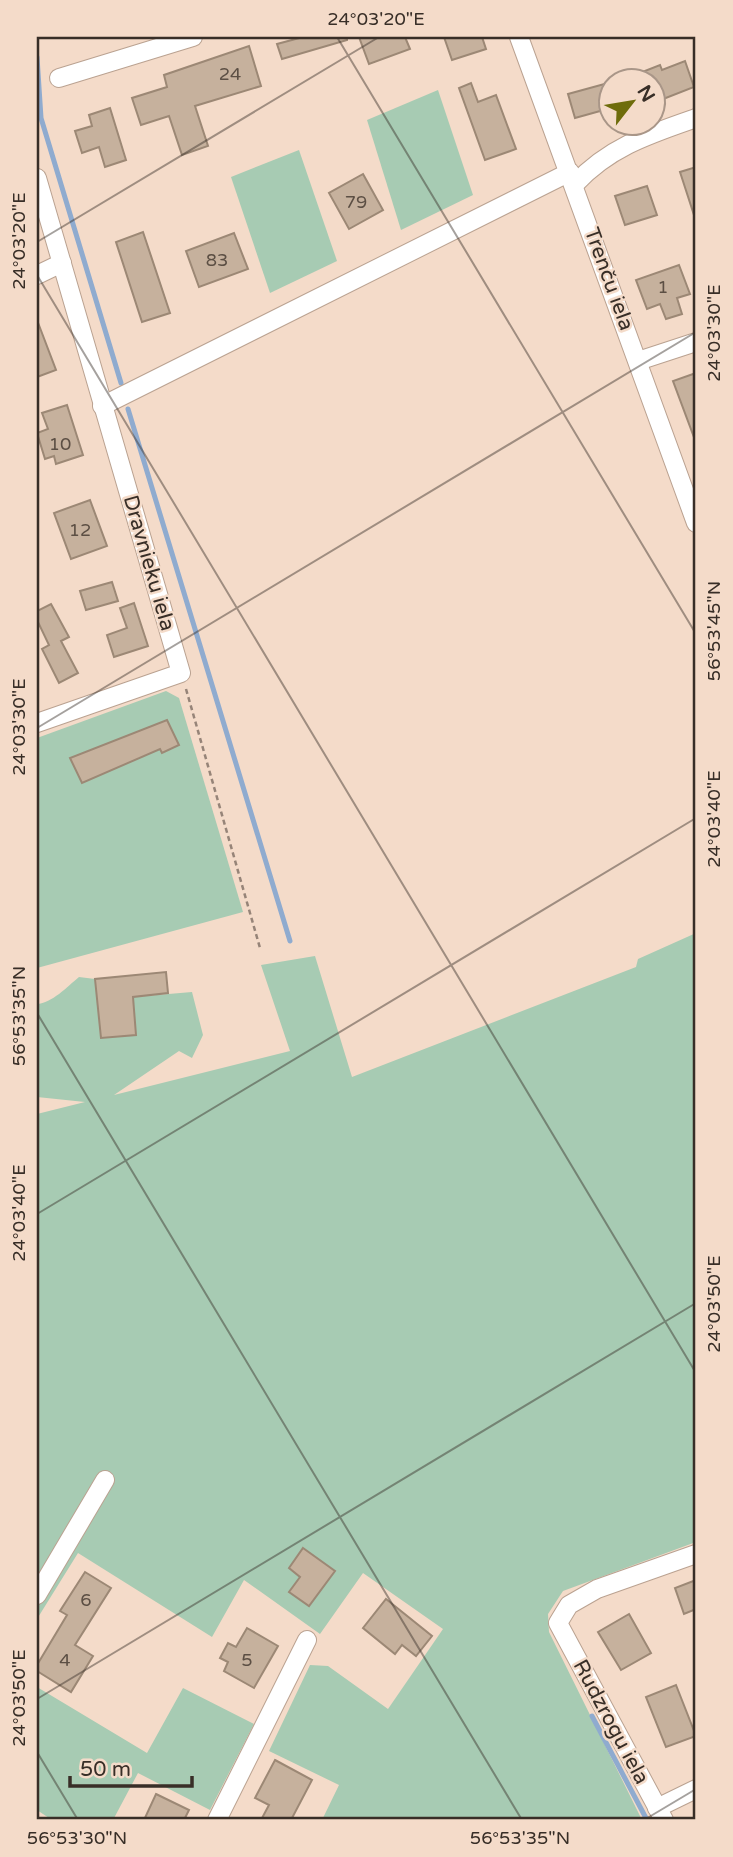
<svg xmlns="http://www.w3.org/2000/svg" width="733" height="1857" font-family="'Varela Round',sans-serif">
	<rect width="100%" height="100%" fill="#f4dbc9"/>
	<g fill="#a7cbb3">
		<path d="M438,90L473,195L401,230L367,120Z"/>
		<path d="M299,150L337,261L270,293L231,177Z"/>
		<path d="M166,691L179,698L243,912L37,968V738Z"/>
		<path d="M696,933V1542L563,1591L548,1614L549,1632L642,1820H322L339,1785L269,1751L310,1665L328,1666L388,1709L443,1629L363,1573L320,1634L244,1580L212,1637L78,1553L37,1619V1114L85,1102L37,1097V1004C52,1003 67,987 79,977L95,979L98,1000L192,992L203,1035L192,1058L179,1051L114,1095L290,1051L261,965L315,956L352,1077L636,967L638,959Z"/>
		<path d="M37,1687L147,1753L183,1688L254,1724L210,1810L138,1773L113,1820H52L37,1810Z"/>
	</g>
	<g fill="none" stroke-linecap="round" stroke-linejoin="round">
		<g stroke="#8fabcf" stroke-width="5">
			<path d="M37,57L41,118L121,383"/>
			<path d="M128,409L290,941"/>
			<path d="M592,1716L647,1820"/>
		</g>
	</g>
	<g fill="#c6b19d" stroke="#9c8875" stroke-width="2">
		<path d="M303,37H347V40L282,59L277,44Z"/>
		<path d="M359,37H405L410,49L369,64Z"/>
		<path d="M444,37H482L486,49L452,60Z"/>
		<path d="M249,46L261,86L195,106L208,146L182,155L169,116L141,125L132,98L167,87L164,75Z"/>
		<path d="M685,61L694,87L653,103V80H622L660,65L662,70Z"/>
		<path d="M471,83L478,102L496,95L516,149L485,160L459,88Z"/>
		<path d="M608,83L611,108L575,118L568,94Z"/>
		<path d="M110,108L126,160L105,167L99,147L82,153L75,131L92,126L89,115Z"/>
		<path d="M696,167V214L694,215L680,172Z"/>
		<path d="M363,174L383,210L349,229L329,193Z"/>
		<path d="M647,186L657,215L625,225L615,196Z"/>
		<path d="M143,232L170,313L142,322L116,242Z"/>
		<path d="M234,233L248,269L199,287L186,251Z"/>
		<path d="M679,265L690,294L677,298L682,314L666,319L660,304L647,309L636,280Z"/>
		<path d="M37,320L56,370L37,377Z"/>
		<path d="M696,373V439L695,440L673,381Z"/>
		<path d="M67,405L83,455L56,464L54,456L45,459L37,433L48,429L42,413Z"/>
		<path d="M90,500L107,546L71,559L54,513Z"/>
		<path d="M112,582L118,601L86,610L80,591Z"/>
		<path d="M134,603L148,646L114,657L107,635L127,628L120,608Z"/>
		<path d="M51,604L69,637L61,641L78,673L59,683L42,649L49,645L37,620V611Z"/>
		<path d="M167,720L179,745L162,753L160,749L82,783L70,758Z"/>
		<path d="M166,972L168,993L133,997L136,1035L101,1038L95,979Z"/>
		<path d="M303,1548L335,1571L309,1606L289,1592L300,1577L289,1568Z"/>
		<path d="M85,1572L111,1588L75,1645L93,1656L71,1692L37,1671V1665L67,1615L60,1611Z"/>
		<path d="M696,1580V1609L684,1614L675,1588Z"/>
		<path d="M386,1599L432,1636L416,1656L402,1645L395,1654L363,1628Z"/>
		<path d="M629,1614L651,1653L621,1670L598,1632Z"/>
		<path d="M247,1628L278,1646L254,1688L224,1671L228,1662L220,1658L228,1643L236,1647Z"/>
		<path d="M676,1685L696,1736L666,1747L646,1697Z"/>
		<path d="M275,1760L312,1780L291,1820H261L269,1805L255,1798Z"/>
		<path d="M156,1794L189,1810L184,1820H144Z"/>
	</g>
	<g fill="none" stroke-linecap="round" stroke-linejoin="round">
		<g stroke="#baa291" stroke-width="20">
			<g id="minor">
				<path d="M519,37L696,523"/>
				<path d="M59,78L193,37"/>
				<path d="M37,178L181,673L37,723"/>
				<path d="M575,184C609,147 650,134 696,118"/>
				<path d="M37,275L62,263"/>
				<path d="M638,361L696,342"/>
				<path d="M102,406L570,172"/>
				<path d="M37,1595L105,1480"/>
				<path d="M657,1808L696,1789"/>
				<path d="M217,1820L307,1640"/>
				<path d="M664,1820L558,1623L569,1605L597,1589L696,1554"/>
			</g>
		</g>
		<path stroke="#968478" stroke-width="2.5" stroke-dasharray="5 3.5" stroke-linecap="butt" d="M186,689L260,948"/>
		<use href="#minor" stroke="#fff" stroke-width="18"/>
	</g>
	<path fill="none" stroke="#382e27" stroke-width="2" stroke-opacity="0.45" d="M337,37L696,634M37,242L379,37M37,275L696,1373M37,728L696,332M37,1013L522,1820M37,1214L696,818M37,1699L696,1303M37,1752L78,1820M644,1820L696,1789"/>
	<g text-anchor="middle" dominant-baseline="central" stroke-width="5" stroke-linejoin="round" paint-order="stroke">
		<g font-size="18" fill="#5c4f44">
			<text x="230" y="74">24</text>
			<text x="356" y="202">79</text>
			<text x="217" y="260">83</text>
			<text x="663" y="287">1</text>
			<text x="60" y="444">10</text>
			<text x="80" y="530">12</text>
			<text x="86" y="1600">6</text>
			<text x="65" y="1660">4</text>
			<text x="247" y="1660">5</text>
		</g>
		<g font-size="21" fill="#382e27" stroke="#f4dbc9">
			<text transform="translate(609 279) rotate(70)">Trenču iela</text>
			<text transform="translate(149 563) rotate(74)">Dravnieku iela</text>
			<text transform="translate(611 1722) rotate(62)">Rudzrogu iela</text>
		</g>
	</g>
	<rect width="733" height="1857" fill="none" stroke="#f4dbc9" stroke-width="77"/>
	<g transform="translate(632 102) rotate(59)"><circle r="33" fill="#f4dbc9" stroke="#a99688" stroke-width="2"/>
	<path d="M0-5L12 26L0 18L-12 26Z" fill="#6e6c0b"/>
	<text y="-10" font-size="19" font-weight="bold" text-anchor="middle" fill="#382e27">N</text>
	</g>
	<path d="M70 1776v10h122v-10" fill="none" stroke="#382e27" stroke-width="3.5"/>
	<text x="80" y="1776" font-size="21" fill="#382e27" stroke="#f4dbc9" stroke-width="5" paint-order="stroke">50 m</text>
	<rect x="38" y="38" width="656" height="1780" fill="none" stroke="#382e27" stroke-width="2.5"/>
	<g font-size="18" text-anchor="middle" fill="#382e27">
		<text x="376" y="25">24°03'20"E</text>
		<text transform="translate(19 241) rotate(-90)" y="6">24°03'20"E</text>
		<text transform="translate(714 333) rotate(-90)" y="6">24°03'30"E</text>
		<text transform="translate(714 631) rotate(-90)" y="6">56°53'45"N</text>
		<text transform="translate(19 727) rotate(-90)" y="6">24°03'30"E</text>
		<text transform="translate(714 819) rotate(-90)" y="6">24°03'40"E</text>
		<text transform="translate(19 1016) rotate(-90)" y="6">56°53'35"N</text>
		<text transform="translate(19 1213) rotate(-90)" y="6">24°03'40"E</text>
		<text transform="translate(714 1304) rotate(-90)" y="6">24°03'50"E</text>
		<text transform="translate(19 1698) rotate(-90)" y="6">24°03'50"E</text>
		<text x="77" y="1844">56°53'30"N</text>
		<text x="520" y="1844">56°53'35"N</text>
	</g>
</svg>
